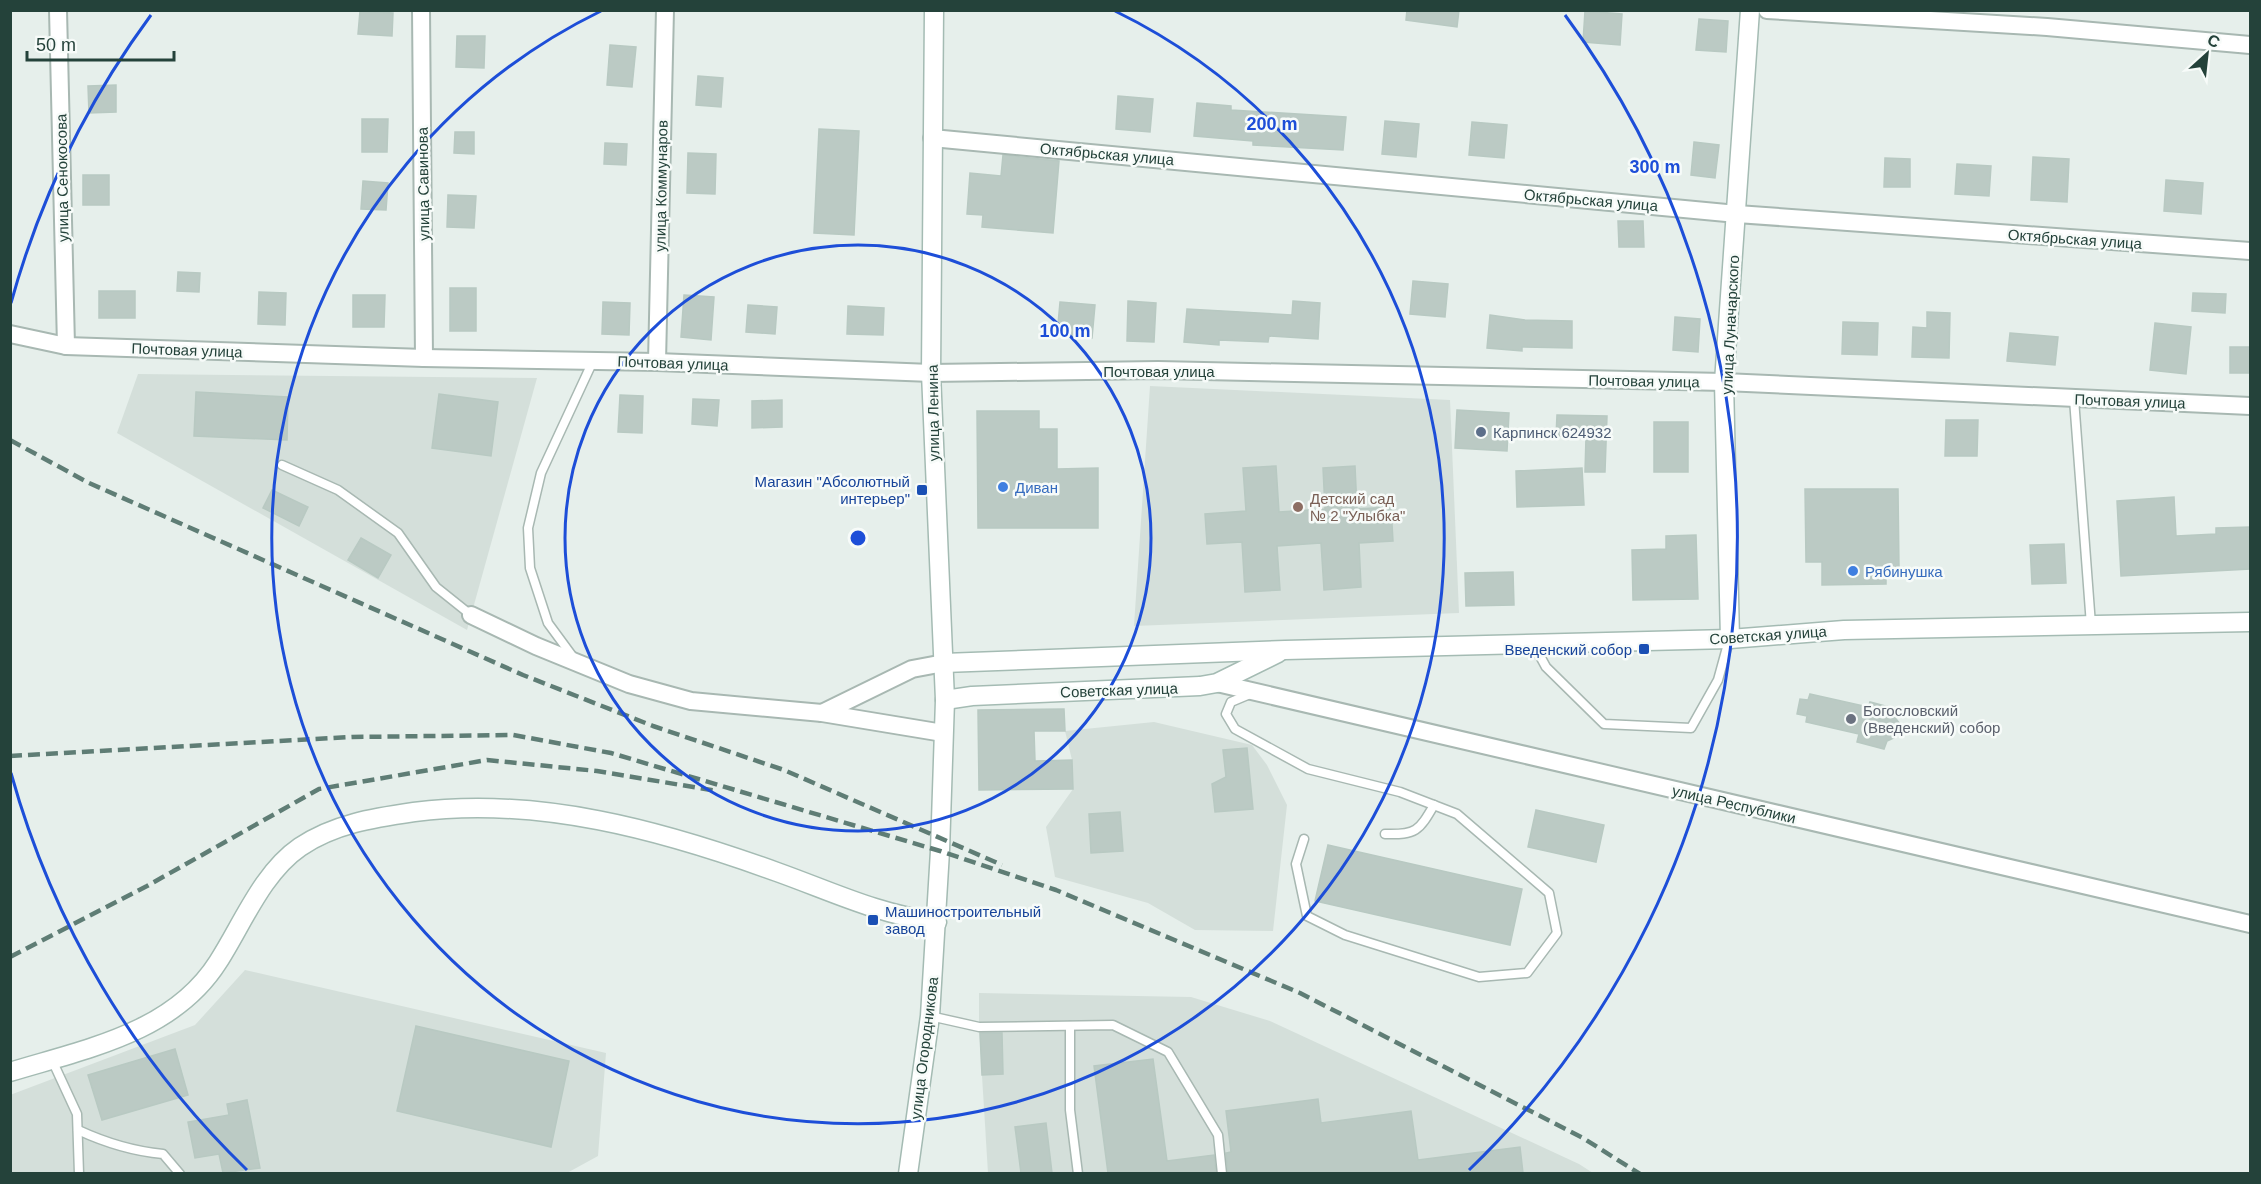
<svg xmlns="http://www.w3.org/2000/svg" width="2261" height="1184" font-family="Helvetica,sans-serif">
	<rect width="100%" height="100%" fill="#e6efeb"/>
	<g fill="#d4dfda">
		<path d="M138,374L537,378L467,630L117,433Z"/>
		<path d="M1150,386L1450,400L1459,613L1134,626Z"/>
		<path d="M1154,722L1252,745L1267,765L1287,805L1273,931L1195,930L1148,903L1055,877L1046,827L1073,789L1072,760L1065,731Z"/>
		<path d="M245,970L606,1053L598,1156L567,1173H11L10,1095L195,1025Z"/>
		<path d="M979,993L1191,997L1270,1021L1579,1164L1593,1173H988L979,1027Z"/>
	</g>
	<g fill="#bbcac4" stroke="#b8c9c2" stroke-width="1.5">
		<path d="M1407,10H1459L1457,27L1406,20Z"/>
		<path d="M360,11L393,13L392,36L358,34Z"/>
		<path d="M1585,11L1622,14L1620,45L1583,42Z"/>
		<path d="M1699,19L1728,21L1726,52L1696,50Z"/>
		<path d="M457,36H485L484,68L456,67Z"/>
		<path d="M610,45L636,47L632,87L607,85Z"/>
		<path d="M698,76L723,78L721,107L696,105Z"/>
		<path d="M116,85V112L89,113L88,86Z"/>
		<path d="M1118,96L1153,99L1150,132L1116,129Z"/>
		<path d="M1197,103L1231,106V110L1346,117L1343,150L1253,145V141L1194,136Z"/>
		<path d="M362,119H388L387,152H362Z"/>
		<path d="M1385,121L1419,124L1416,157L1382,154Z"/>
		<path d="M1472,122L1507,125L1504,158L1469,155Z"/>
		<path d="M819,129L859,131L854,235L814,233Z"/>
		<path d="M455,132H474V154L454,153Z"/>
		<path d="M1694,142L1719,145L1715,178L1691,175Z"/>
		<path d="M605,143L627,144L626,165L604,164Z"/>
		<path d="M688,153L716,154L715,194L687,193Z"/>
		<path d="M1003,155L1059,161L1053,233L982,227L983,215L967,214L970,173L1001,176Z"/>
		<path d="M2033,157L2069,159L2067,202L2031,200Z"/>
		<path d="M1885,158L1910,159V187H1884Z"/>
		<path d="M1957,164L1991,166L1989,196L1955,194Z"/>
		<rect x="83" y="175" width="26" height="30"/>
		<path d="M2166,180L2203,183L2201,214L2164,211Z"/>
		<path d="M363,181L388,183L386,210L361,209Z"/>
		<path d="M448,195L476,196L474,228L447,227Z"/>
		<path d="M1618,221H1643L1644,247H1619Z"/>
		<path d="M178,272L200,273L199,292L177,291Z"/>
		<path d="M1413,281L1448,284L1445,317L1410,314Z"/>
		<rect x="450" y="288" width="26" height="43"/>
		<rect x="99" y="291" width="36" height="27"/>
		<path d="M259,292L286,293L285,325L258,324Z"/>
		<path d="M2193,293L2226,294L2225,313L2192,311Z"/>
		<path d="M353,295H385L384,327H353Z"/>
		<path d="M684,295L714,297L711,340L681,337Z"/>
		<path d="M1128,301L1156,303L1154,342L1127,341Z"/>
		<path d="M1293,301L1320,303L1318,339L1269,336L1268,342L1219,340V345L1184,342L1187,309L1292,315Z"/>
		<path d="M603,302L630,303L629,335L602,334Z"/>
		<path d="M1060,302L1095,305L1092,338L1057,335Z"/>
		<path d="M748,305L777,307L775,334L746,332Z"/>
		<path d="M848,306L884,308L883,335L847,334Z"/>
		<path d="M1927,312L1950,313L1949,358L1912,357L1913,327L1927,328Z"/>
		<path d="M1490,315L1525,320L1572,321V348L1522,347V351L1487,348Z"/>
		<path d="M1675,317L1700,319L1698,352L1673,350Z"/>
		<path d="M1843,322L1878,323L1877,355L1842,354Z"/>
		<path d="M2155,323L2191,327L2186,374L2150,370Z"/>
		<path d="M2010,333L2058,337L2055,365L2007,361Z"/>
		<rect x="2230" y="347" width="20" height="26"/>
		<path d="M196,392L288,397L287,440L194,436Z"/>
		<path d="M439,394L498,402L491,456L432,448Z"/>
		<path d="M620,395L643,396L642,433L618,432Z"/>
		<path d="M693,399L719,400L717,426L692,424Z"/>
		<path d="M782,400V427L752,428V401Z"/>
		<path d="M1457,410L1509,413L1507,451L1455,448Z"/>
		<path d="M977,411H1039V429H1057V469L1098,468V528H978Z"/>
		<path d="M1557,415L1607,416L1605,472H1585L1586,437L1556,436Z"/>
		<path d="M1946,420H1978L1977,456H1945Z"/>
		<rect x="1654" y="422" width="34" height="50"/>
		<path d="M1276,466L1279,512L1325,509L1323,468L1355,466L1357,509L1391,507L1393,541L1359,543L1361,587L1324,590L1321,543L1277,546L1280,590L1245,592L1242,542L1207,544L1205,514L1246,511L1243,468Z"/>
		<path d="M1582,468L1584,505L1517,507L1516,471Z"/>
		<path d="M1805,489H1898L1899,568H1886V584L1822,585V562H1806Z"/>
		<path d="M272,490L308,507L299,526L263,508Z"/>
		<path d="M2174,497L2176,536L2216,534V528L2250,527V569L2121,576L2117,501Z"/>
		<path d="M1696,535L1698,599L1633,600L1632,550L1666,549V536Z"/>
		<path d="M361,538L391,555L378,578L348,560Z"/>
		<path d="M2064,544L2066,583L2032,584L2030,545Z"/>
		<path d="M1513,572L1514,605L1466,606L1465,573Z"/>
		<path d="M1810,694L1868,707L1870,702L1893,708L1892,714L1900,724L1896,737L1887,741L1884,749L1857,742L1859,734L1806,722L1807,716L1797,714L1800,699L1808,700Z"/>
		<path d="M1064,709L1065,731H1034L1035,761L1072,760L1073,789L979,790L978,710Z"/>
		<path d="M1247,748L1253,809L1215,812L1212,784L1226,777L1223,750Z"/>
		<path d="M1536,810L1604,825L1596,862L1528,847Z"/>
		<path d="M1120,812L1123,851L1091,853L1089,814Z"/>
		<path d="M1328,845L1522,889L1510,945L1315,901Z"/>
		<path d="M416,1026L569,1061L551,1147L397,1111Z"/>
		<path d="M980,1033H1002L1003,1074L982,1075Z"/>
		<path d="M175,1049L188,1095L102,1120L88,1075Z"/>
		<path d="M1153,1059L1167,1161L1214,1155L1216,1173H1108L1094,1066Z"/>
		<path d="M1318,1099L1321,1123L1411,1111L1418,1160L1520,1147L1523,1173H1228L1226,1153L1231,1152L1226,1111Z"/>
		<path d="M247,1100L260,1168L223,1173L219,1154L195,1158L188,1122L229,1115L227,1104Z"/>
		<path d="M1046,1123L1052,1173H1021L1015,1127Z"/>
	</g>
	<g fill="none" stroke-linecap="round" stroke-linejoin="round">
		<g stroke="#a8b8b2" stroke-width="11">
			<g id="lane">
				<path d="M2074,399L2091,625"/>
				<path d="M282,465L338,490L398,533L436,587L471,615"/>
				<path d="M1534,645L1546,667L1604,724L1691,728L1718,680L1729,640"/>
				<path d="M573,657L548,623L530,568L528,528L541,473L593,361"/>
				<path d="M1250,694L1231,702L1226,714L1235,729L1308,769L1400,792L1457,814L1549,893L1557,933L1527,973L1479,977L1345,935L1307,916L1296,864L1304,839"/>
				<path d="M1385,834C1416,835 1419,831 1434,805"/>
				<path d="M930,1016L979,1027L1113,1025L1168,1052L1218,1135L1222,1174"/>
				<path d="M1070,1026V1110L1078,1174"/>
				<path d="M52,1060L77,1114L79,1174"/>
				<path d="M78,1130C106,1143 131,1151 163,1154L180,1174"/>
			</g>
		</g>
		<g stroke="#a8b8b2" stroke-width="20">
			<g id="street">
				<path d="M58,10L66,346"/>
				<path d="M421,10L424,358"/>
				<path d="M1767,10L2047,27L2250,45"/>
				<path d="M932,138L1737,214L2250,251"/>
				<path d="M10,334L66,346L424,358L657,362L931,373L1158,370L1724,382L2250,406"/>
				<path d="M657,362L665,10"/>
				<path d="M471,615L536,646L629,684L691,701L822,713L943,733"/>
				<path d="M1217,683L2250,924"/>
				<path d="M822,713L912,669L944,663"/>
			</g>
		</g>
		<g stroke="#a4bbb3" stroke-width="21">
			<g id="secondary">
				<path d="M1730,639L1724,382L1750,10"/>
				<path d="M944,663L1285,650L1730,639L1844,630L2250,622"/>
				<path d="M945,700L972,696L1200,686L1217,683L1278,653"/>
				<path d="M10,1072C85,1049 173,1033 218,962C242,925 262,873 300,847C334,824 373,818 414,812C538,796 661,830 777,872C833,892 877,914 937,922"/>
				<path d="M908,1174L930,1016L940,851L945,700L931,373L934,10"/>
			</g>
		</g>
		<use href="#lane" stroke="#fff" stroke-width="8"/>
		<use href="#street" stroke="#fff" stroke-width="16"/>
		<use href="#secondary" stroke="#fff" stroke-width="18"/>
		<g stroke="#5f7d75" stroke-width="4.5" stroke-dasharray="12 6" stroke-linecap="butt">
			<path d="M10,440L89,483L523,675L653,726L784,770L1002,865"/>
			<path d="M10,756L352,737L513,735L611,753L940,851L1056,890L1300,993L1583,1138L1640,1174"/>
			<path d="M10,957L147,886L319,789L487,760L597,771L717,791"/>
		</g>
	</g>
	<g fill="none" stroke="#1d4ed8" stroke-width="3">
		<circle cx="858" cy="538" r="293"/>
		<path d="M1115 11A586 586 0 1 1 601 11"/>
		<path d="M247 1170A879 879 0 0 1 11 773M11 303A879 879 0 0 1 151 15M1565 15A879 879 0 0 1 1469 1170"/>
	</g>
	<circle fill="#5c6f8a" stroke="#f7fbf9" stroke-width="2" cx="1481" cy="432" r="6"/>
	<g fill="#3f7fe0" stroke="#f7fbf9" stroke-width="2">
		<circle cx="1003" cy="487" r="6"/>
		<circle cx="1853" cy="571" r="6"/>
	</g>
	<g fill="#1a4fb4" stroke="#f7fbf9" stroke-width="2">
		<rect x="916" y="484" width="12" height="12" rx="3"/>
		<rect x="1638" y="643" width="12" height="12" rx="3"/>
		<rect x="867" y="914" width="12" height="12" rx="3"/>
	</g>
	<circle fill="#8d6e63" stroke="#f7fbf9" stroke-width="2" cx="1298" cy="507" r="6"/>
	<circle fill="#6b7280" stroke="#f7fbf9" stroke-width="2" cx="1851" cy="719" r="6"/>
	<g text-anchor="middle" dominant-baseline="central" stroke-width="5" stroke-linejoin="round" paint-order="stroke">
		<g font-size="15" fill="#24423a" stroke="#f7fbf9">
			<text transform="translate(1107 154) rotate(5)">Октябрьская улица</text>
			<text transform="translate(62 178) rotate(-91)">улица Сенокосова</text>
			<text transform="translate(423 184) rotate(-91)">улица Савинова</text>
			<text transform="translate(661 186) rotate(-89)">улица Коммунаров</text>
			<text transform="translate(1591 200) rotate(5)">Октябрьская улица</text>
			<text transform="translate(2075 239) rotate(4)">Октябрьская улица</text>
			<text transform="translate(1730 325) rotate(-87)">улица Луначарского</text>
			<text transform="translate(187 350) rotate(2)">Почтовая улица</text>
			<text transform="translate(673 363) rotate(2)">Почтовая улица</text>
			<text x="1159" y="371">Почтовая улица</text>
			<text transform="translate(1644 381) rotate(1)">Почтовая улица</text>
			<text transform="translate(2130 401) rotate(2)">Почтовая улица</text>
			<text transform="translate(933 413) rotate(-91)">улица Ленина</text>
			<text transform="translate(1768 635) rotate(-4)">Советская улица</text>
			<text transform="translate(1119 690) rotate(-2)">Советская улица</text>
			<text transform="translate(1734 804) rotate(13)">улица Республики</text>
			<text transform="translate(924 1048) rotate(-83)">улица Огородникова</text>
		</g>
		<g font-size="15" fill="#4e5e75" stroke="#f7fbf9" text-anchor="start">
			<text x="1493" y="432">Карпинск 624932</text>
		</g>
		<g font-size="15" fill="#164399" stroke="#f7fbf9" text-anchor="end">
			<text x="910" y="481">Магазин "Абсолютный<tspan x="910" dy="17">интерьер"</tspan></text>
			<text x="1632" y="649">Введенский собор</text>
			<text x="885" y="911" text-anchor="start">Машиностроительный<tspan x="885" dy="17">завод</tspan></text>
		</g>
		<g font-size="15" fill="#366cbe" stroke="#f7fbf9" text-anchor="start">
			<text x="1015" y="487">Диван</text>
			<text x="1865" y="571">Рябинушка</text>
		</g>
		<g font-size="15" fill="#785e54" stroke="#f7fbf9" text-anchor="start">
			<text x="1310" y="498">Детский сад<tspan x="1310" dy="17">№ 2 "Улыбка"</tspan></text>
		</g>
		<g font-size="15" fill="#5b616d" stroke="#f7fbf9" text-anchor="start">
			<text x="1863" y="710">Богословский<tspan x="1863" dy="17">(Введенский) собор</tspan></text>
		</g>
	</g>
	<circle cx="858" cy="538" r="9" fill="#1d4ed8" stroke="#f7fbf9" stroke-width="3"/>
	<g font-size="18" text-anchor="middle" font-weight="bold" fill="#1d4ed8" stroke="#f7fbf9" stroke-width="5" stroke-linejoin="round" paint-order="stroke">
		<text x="1272" y="130">200 m</text>
		<text x="1655" y="173">300 m</text>
		<text x="1065" y="337">100 m</text>
	</g>
	<rect width="2261" height="1184" fill="none" stroke="#24423a" stroke-width="24"/>
	<g transform="translate(2207 54) rotate(27)" stroke="#f7fbf9" stroke-width="4.5" paint-order="stroke">
	<path d="M0-4.5L10 22L0 15L-10 22Z" fill="#24423a"/>
	<text y="-9" font-size="16" font-weight="bold" text-anchor="middle" fill="#24423a">С</text>
	</g>
	<path d="M27 51v9h147v-9" fill="none" stroke="#24423a" stroke-width="3"/>
	<text x="36" y="51" font-size="18" fill="#24423a" stroke="#f7fbf9" stroke-width="4.5" paint-order="stroke">50 m</text>
</svg>
